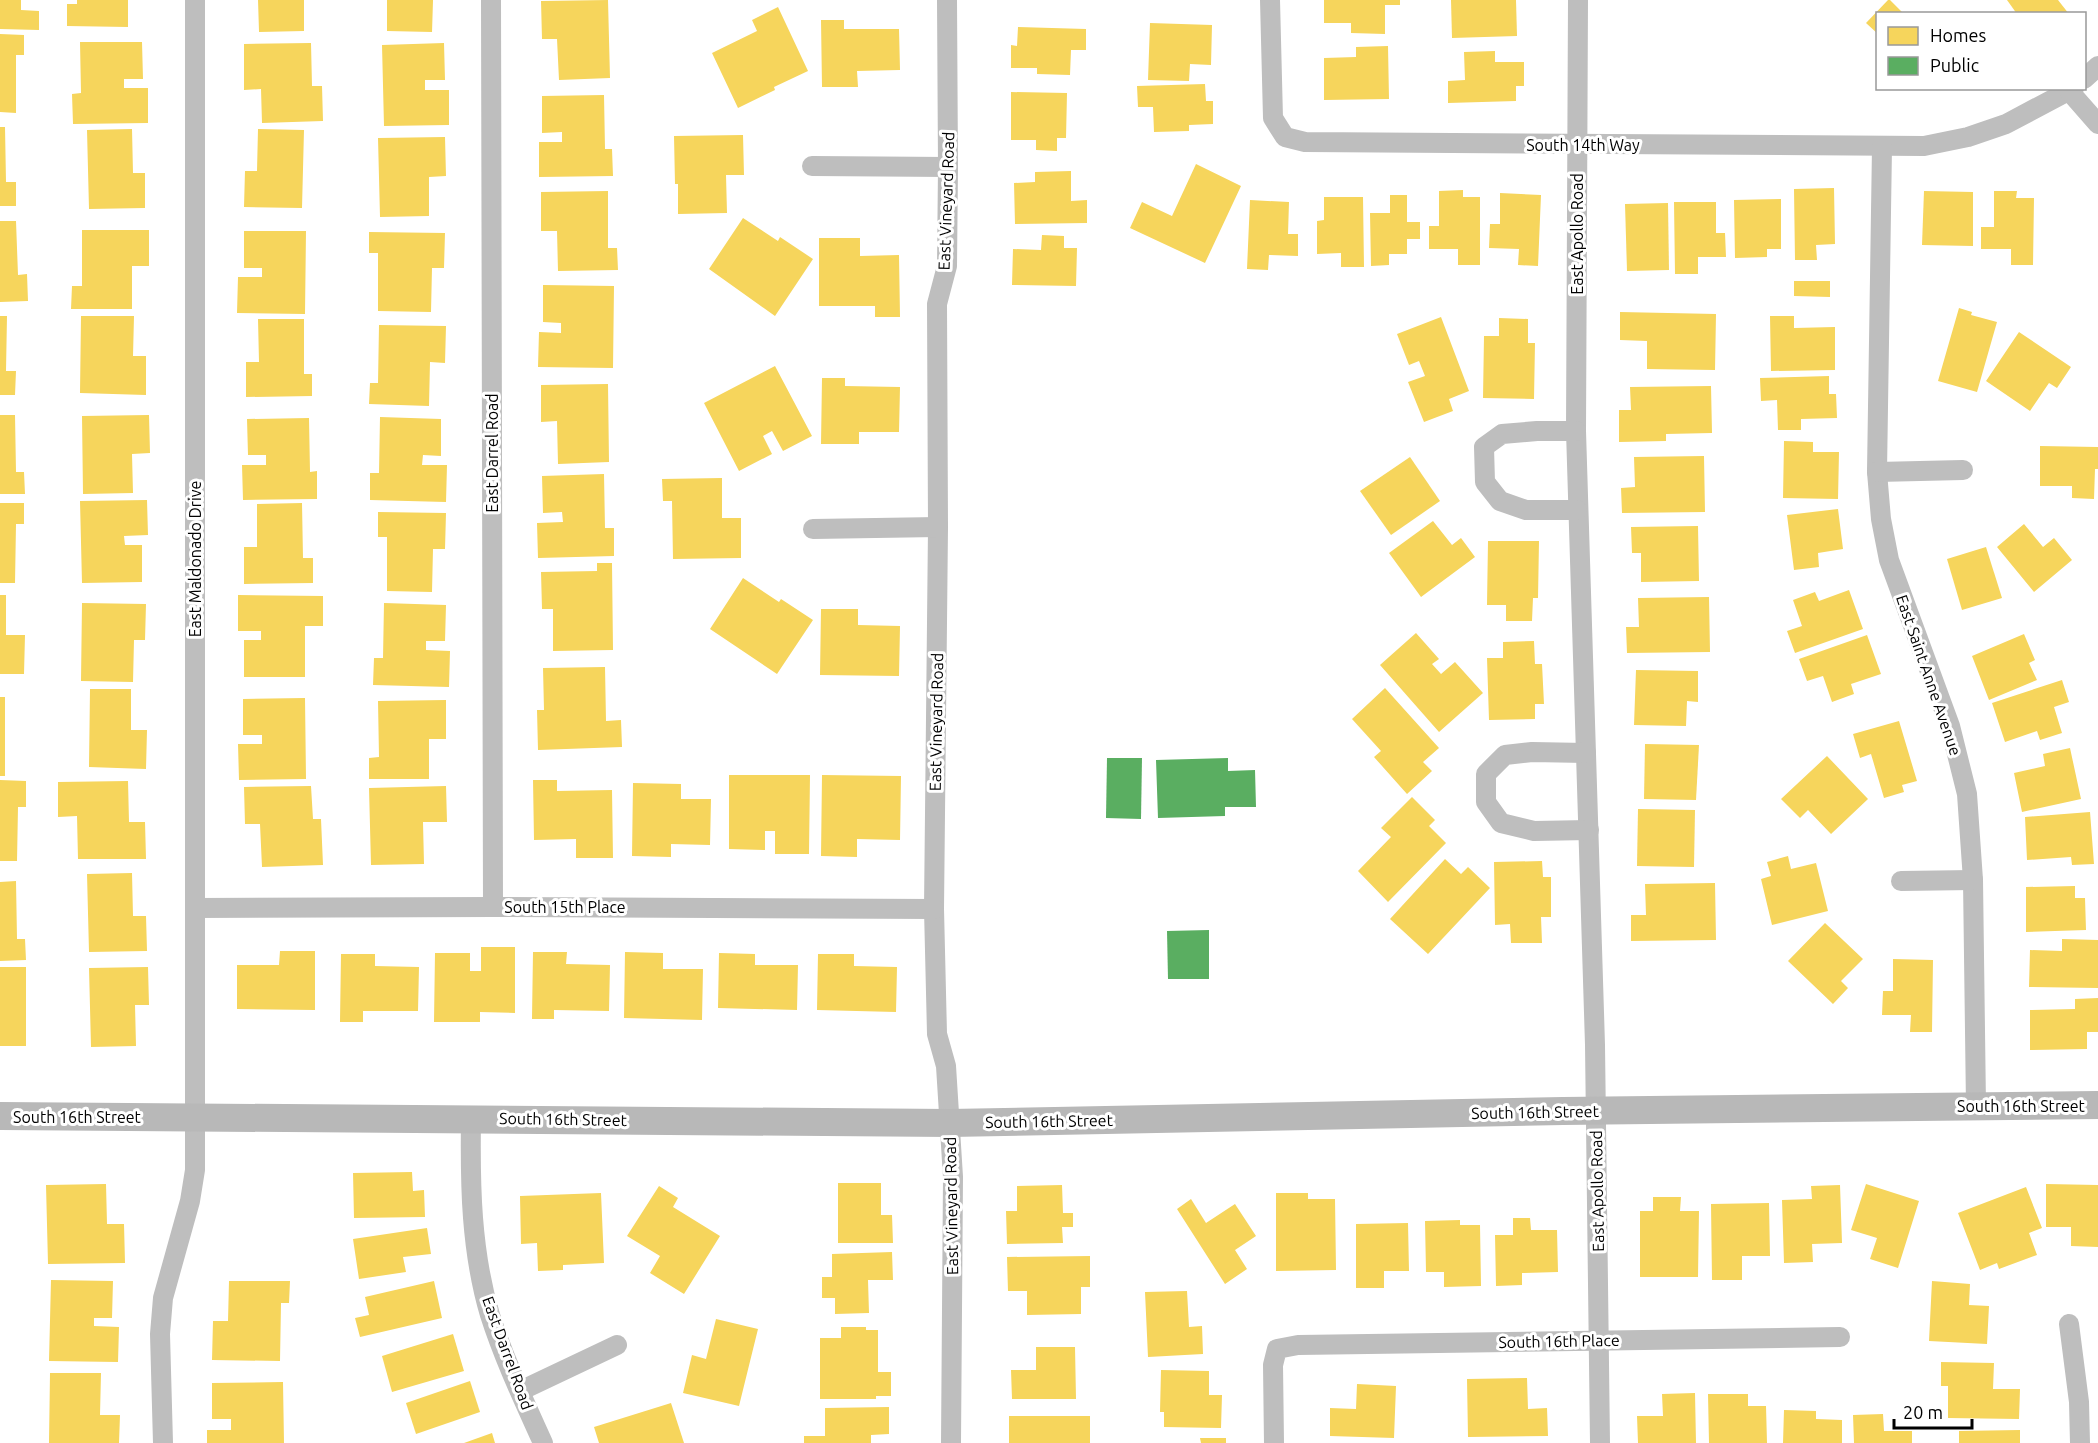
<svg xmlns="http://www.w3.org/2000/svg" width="2098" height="1443" font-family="Ubuntu,sans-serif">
	<rect width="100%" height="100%" fill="#fff"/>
	<g fill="#f6d55c">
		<path d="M0,0H21V10L39,11V30L0,29Z"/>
		<path d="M77,0H128V27L67,26V4H77Z"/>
		<path d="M258,0H304V31L259,32Z"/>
		<path d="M387,0H433L432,32L387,31Z"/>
		<path d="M608,0L610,78L559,80L557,39H542L541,1Z"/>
		<path d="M1324,0H1400V5H1385V34L1351,33V23H1324Z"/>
		<path d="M1451,0H1516L1517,36L1452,38Z"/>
		<path d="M1888,0H1890L1904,14H1878V34L1866,23Z"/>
		<path d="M2007,0H2058L2069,14H2017Z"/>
		<path d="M778,7L808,71L774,87L775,90L738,108L712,53L757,31L752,20Z"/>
		<path d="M821,20H844V29H899L900,70L857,71L858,87H822Z"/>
		<path d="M1150,23L1212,25L1211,65L1190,64L1189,81L1148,80Z"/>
		<path d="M1018,27L1086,29V50H1071L1070,75L1037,74V68H1011V45L1017,46Z"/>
		<path d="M0,34L24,35V55H16V113L0,112Z"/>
		<path d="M80,42H142L143,79H124V88H148V123L73,124L72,94L81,93Z"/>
		<path d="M311,43L312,86H322L323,121L262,123L261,89L244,90V44Z"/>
		<path d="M444,43L445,80H425V90H449V125L384,126L382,45Z"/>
		<path d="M1388,46L1389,99L1324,100V58L1356,57V47Z"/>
		<path d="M1495,51V62H1524V86H1516V101L1448,103V81L1465,80L1464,52Z"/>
		<path d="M1205,84L1206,101H1213V124L1189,125V131L1154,132L1153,107H1138L1137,86Z"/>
		<path d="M1011,92L1067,93L1066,138H1057V151L1036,150V140H1011Z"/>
		<path d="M604,95L605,149H612L613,176L539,177V142H562V132L542,133V96Z"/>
		<path d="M0,127H5L6,182H16V206H0Z"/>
		<path d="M132,129L133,173H145V208L89,209L87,130Z"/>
		<path d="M258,129L304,130L302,208L244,207L245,171H257Z"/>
		<path d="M743,135L744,175H726L727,213L678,214V184H675L674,136Z"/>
		<path d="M445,137L446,176L429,177V216L380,217L378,138Z"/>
		<path d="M1196,164L1241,186L1205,263L1130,228L1142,202L1172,216Z"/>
		<path d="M1071,171V201L1087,200V223L1015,224L1014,183L1035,182V172Z"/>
		<path d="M1834,188L1835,244L1816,245L1817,260H1795L1794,189Z"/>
		<path d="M1463,190V197H1480V265H1458V249H1429V226H1439V191Z"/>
		<path d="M608,191V248H617L618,270L558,271L557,231H541V192Z"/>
		<path d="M1924,191L1973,192V246L1922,245Z"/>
		<path d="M1994,191H2017L2016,198H2034L2033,265H2011V249H1981V227H1994Z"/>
		<path d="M1500,193L1541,195L1538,266L1518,265L1519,249L1489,248L1490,224H1500Z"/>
		<path d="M1390,195H1407V222H1420V239H1407V254H1389V265L1371,266L1370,213H1390Z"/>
		<path d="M1324,197H1363L1364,267H1341V253L1317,254V221L1324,220Z"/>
		<path d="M1781,199V249H1767V257L1735,258L1734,200Z"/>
		<path d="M1250,200L1289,202L1288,234H1298V256L1269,255L1268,270L1247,269Z"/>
		<path d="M1674,202H1716V233H1725L1726,257H1698V274H1675Z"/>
		<path d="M1668,203L1669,270L1627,271L1625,204Z"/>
		<path d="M743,218L778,241L780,237L813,259L775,316L709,269Z"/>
		<path d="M0,221H16L18,275L27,274L28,301L0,302Z"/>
		<path d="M82,230H149V266H132V309H71L72,286H82Z"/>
		<path d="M244,231H306L305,314L237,313L238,277H262V268H244Z"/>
		<path d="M369,232L445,233L444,268H432L431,312L378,311V253H369Z"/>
		<path d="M1042,235L1064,236V248H1077L1076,286L1012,285L1013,249L1041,250Z"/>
		<path d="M819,238H860V256L899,255L900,317H875V306H819Z"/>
		<path d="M1794,281H1830V297L1794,296Z"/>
		<path d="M543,285L614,286L613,368L538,367L539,332L561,333V323L543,322Z"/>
		<path d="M1959,308L1972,312L1971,315L1997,322L1977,392L1938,381Z"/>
		<path d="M1620,312L1716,314L1715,370L1647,369V341L1620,340Z"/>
		<path d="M0,316H7L6,371H16L15,395H0Z"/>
		<path d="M81,316H134L133,356H146V395L80,393Z"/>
		<path d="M1770,316H1794V328L1835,327V370L1771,371Z"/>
		<path d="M1441,317L1469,391L1449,399L1453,411L1424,422L1408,382L1425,376L1419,361L1409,365L1397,334Z"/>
		<path d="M1499,318L1528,319V343H1535L1534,399L1483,398L1484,336H1499Z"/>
		<path d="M258,319H304V374H312V396L246,397V362H259Z"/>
		<path d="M379,325L446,326L445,363L430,362L429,406L369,404L370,383H378Z"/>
		<path d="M2019,332L2071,367L2057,388L2049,383L2030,411L1986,381Z"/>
		<path d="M775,366L812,436L783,451L772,431L763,436L772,454L739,471L704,403Z"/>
		<path d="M1829,376V394H1836L1837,418L1801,419V430H1778L1777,400L1761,401L1760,378Z"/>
		<path d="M822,378H845V386L900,387L899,432H859V444H821Z"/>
		<path d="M608,384L609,462L558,464L557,421L541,422V385Z"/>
		<path d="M1711,386L1712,433L1666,434V441L1619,442V410H1631L1630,387Z"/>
		<path d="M0,415H15L16,472H24L25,494H0Z"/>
		<path d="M149,415L150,453L132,454L133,493L83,494L82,416Z"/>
		<path d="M380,417L441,419V456L423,455L422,465H447L446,502L370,500V473H379Z"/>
		<path d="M309,418L310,472L317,471V499L243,500L242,465H266V455H248L247,419Z"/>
		<path d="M1784,441L1813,442V452H1839L1838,499L1783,498Z"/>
		<path d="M2040,446L2098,447V469H2095L2094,499L2072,498V486H2040Z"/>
		<path d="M1704,456L1705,512L1622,513L1621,488L1635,487L1634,457Z"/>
		<path d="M1410,457L1440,501L1391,535L1360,491Z"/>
		<path d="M604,474L605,528H614V556L538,558L537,523L563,522L562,512L543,513L542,476Z"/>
		<path d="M722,478V518H741V558L673,559L672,501H663L662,479Z"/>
		<path d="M147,500L148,535L124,536L125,545H142V582L82,583L80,501Z"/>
		<path d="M0,503H24V524H16L15,583H0Z"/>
		<path d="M302,503L303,558H313V583L244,584V547H257V504Z"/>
		<path d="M1838,509L1843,549L1818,553L1819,567L1794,570L1787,515Z"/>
		<path d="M378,512L446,513L445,549H433L432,592L387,591V537H378Z"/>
		<path d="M1433,521L1452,545L1461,538L1475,557L1421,597L1389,553Z"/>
		<path d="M2024,524L2043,547L2054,538L2072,560L2034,592L1997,547Z"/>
		<path d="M1698,526L1699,581L1641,582V553H1632L1631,527Z"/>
		<path d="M1488,541H1539L1538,598H1533L1532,621H1506V605H1487Z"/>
		<path d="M1986,547L2002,598L1962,610L1947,559Z"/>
		<path d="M597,563H612L613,650L553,651V609H542L541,572L597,571Z"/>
		<path d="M743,578L779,602L781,599L813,620L777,674L710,629Z"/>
		<path d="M1849,590L1863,629L1795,653L1787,631L1802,626L1793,600L1815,592L1819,601Z"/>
		<path d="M0,595H6V635H25L24,674H0Z"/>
		<path d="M238,595L323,596V626H305V677H244V640H261V631H238Z"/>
		<path d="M1709,597L1710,652L1627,653L1626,627H1639L1638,598Z"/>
		<path d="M82,603L146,604L145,640H134L133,682L81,681Z"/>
		<path d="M384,603L446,605L445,641H426V650L450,651L449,687L373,685L374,658H383Z"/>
		<path d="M821,609H858V625L900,626L899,676L820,675Z"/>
		<path d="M1416,633L1439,659L1432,664L1441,674L1455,662L1483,693L1439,732L1380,665Z"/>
		<path d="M2024,634L2035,660L2029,663L2037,680L1989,700L1972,656Z"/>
		<path d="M1867,635L1881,674L1851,684L1854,694L1832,702L1823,676L1807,681L1799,659Z"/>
		<path d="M1534,641L1535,664H1542L1544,704H1535V719L1489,720L1487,658H1503V642Z"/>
		<path d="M605,667L606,721L621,720L622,747L538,750L537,710H544L543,668Z"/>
		<path d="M1636,670L1698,671V702L1687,701L1686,726L1634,725Z"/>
		<path d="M2062,680L2069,702L2054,707L2062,733L2040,740L2037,731L2005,742L1992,703Z"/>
		<path d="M1385,688L1439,748L1423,762L1432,771L1407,794L1374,757L1381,751L1352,719Z"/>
		<path d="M90,689H131V730H147L146,769L89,767Z"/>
		<rect x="0" y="697" width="5" height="79"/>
		<path d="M305,698L306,779L239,780L238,744H262V735H243V699Z"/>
		<path d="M446,700V739H429V779H369V758L379,757L378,701Z"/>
		<path d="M1899,721L1917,781L1902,785L1904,792L1884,798L1871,754L1860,758L1853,734Z"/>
		<path d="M1645,744L1699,745L1696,800L1644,799Z"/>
		<path d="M2070,748L2081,799L2022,812L2014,773L2045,766L2043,754Z"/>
		<path d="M1827,756L1868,799L1831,834L1808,810L1800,818L1781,799Z"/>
		<path d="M729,775H810L809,854H775V831H765V850L729,849Z"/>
		<path d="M822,775L901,776L900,840L857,839V857L821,856Z"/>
		<path d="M0,780L26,781V807H18L17,861H0Z"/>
		<path d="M533,780H557V791L612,790L613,858H576V839L534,840Z"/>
		<path d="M128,781L129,822H145L146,859H78L77,816L58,817V782Z"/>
		<path d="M633,783L681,784V799H711L710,845L671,844V857L632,856Z"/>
		<path d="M311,786L313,819H321L323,865L262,867L260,824H245L244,787Z"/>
		<path d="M446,786L447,822H423L424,864L371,865L369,788Z"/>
		<path d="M1412,797L1435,820L1429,826L1446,843L1388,902L1358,871L1391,837L1381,828Z"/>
		<path d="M1638,809L1695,810L1694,867L1637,866Z"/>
		<path d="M2090,812L2094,864L2072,865L2071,857L2027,860L2025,817Z"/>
		<path d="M1788,856L1791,869L1816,863L1828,911L1772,925L1761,879L1771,876L1767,862Z"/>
		<path d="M1445,859L1461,874L1468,867L1490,888L1428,954L1390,919Z"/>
		<path d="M1542,861L1543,877H1551V917H1541L1542,943H1511L1510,924L1495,925L1494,862Z"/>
		<path d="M132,873L133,916H146L147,951L89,952L87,874Z"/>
		<path d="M16,881L17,939H25L26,960L0,961V882Z"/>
		<path d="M1715,883L1716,940L1631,941V915H1646L1645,884Z"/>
		<path d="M2075,886V898H2085L2086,930L2026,932V887Z"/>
		<path d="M1825,923L1863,959L1841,981L1848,988L1833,1004L1788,961Z"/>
		<path d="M2062,939L2098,940V988L2029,987L2030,950L2062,951Z"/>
		<path d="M481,947H515V1013L480,1012V1022H434L435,953H470V971H481Z"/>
		<path d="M280,951H315V1010L237,1009V965H279Z"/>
		<path d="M533,952H567L566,964L610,965L609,1011L554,1010V1019H532Z"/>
		<path d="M625,952L663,953V969H703L702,1020L624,1018Z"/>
		<path d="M719,953L755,954V965H798L797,1010L718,1008Z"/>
		<path d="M341,954H375V966L419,967L418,1011H363V1022H340Z"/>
		<path d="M818,954H854V966L897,967L896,1012L817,1010Z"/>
		<path d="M1893,959L1933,960L1932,1032H1910L1911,1015H1882L1883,991H1893Z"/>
		<rect x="0" y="967" width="26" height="79"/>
		<path d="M148,967L149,1005H135L136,1046L91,1047L89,968Z"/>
		<path d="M2098,998V1032H2087V1049L2030,1050V1010L2075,1009V999Z"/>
		<path d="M412,1172L413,1191L424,1190L425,1217L354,1218L353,1173Z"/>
		<path d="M838,1183H881V1215H892L893,1243H838Z"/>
		<path d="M106,1184L107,1224H124L125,1263L48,1264L46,1185Z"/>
		<path d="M1866,1184L1919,1201L1898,1268L1870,1259L1877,1238L1851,1230Z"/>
		<path d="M2046,1184L2098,1185V1247L2071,1246V1227H2046Z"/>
		<path d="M1062,1185L1063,1213H1073V1227H1062L1063,1243L1007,1244L1006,1211H1017V1186Z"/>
		<path d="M1840,1185L1842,1243L1812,1244L1813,1262L1784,1263L1782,1200L1812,1199L1811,1186Z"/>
		<path d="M659,1186L678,1198L673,1207L720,1236L684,1294L650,1273L660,1256L627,1236Z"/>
		<path d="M2026,1187L2042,1228L2029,1233L2037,1255L1999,1269L1997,1263L1980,1270L1958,1213Z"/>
		<path d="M601,1193L604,1263L563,1265V1270L538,1271L537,1243L521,1244L520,1196Z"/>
		<path d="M1276,1193H1308V1199H1335L1336,1270L1276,1271Z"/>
		<path d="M1653,1197H1681L1680,1211H1699L1698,1277H1640V1211H1653Z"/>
		<path d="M1191,1199L1206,1223L1235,1204L1256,1236L1235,1250L1247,1269L1225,1284L1177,1209Z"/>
		<path d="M1769,1203L1770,1256H1742V1280H1712L1711,1204Z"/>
		<path d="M1513,1218H1530L1531,1230H1557L1558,1272L1522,1273V1285L1496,1286L1495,1235H1513Z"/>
		<path d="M1460,1220V1225H1480L1481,1286L1444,1287V1272H1426L1425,1221Z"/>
		<path d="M1408,1223L1409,1271H1384V1288H1356V1224Z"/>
		<path d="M427,1228L431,1254L403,1257L406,1272L359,1279L353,1239Z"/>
		<path d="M892,1252L893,1280H868L869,1313L835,1314V1298H822V1277H832V1254Z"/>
		<path d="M1090,1256V1287H1081V1314L1027,1315V1291H1008L1007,1257Z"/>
		<path d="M51,1280L113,1281L112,1318H94V1326L119,1327L118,1362L49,1361Z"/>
		<path d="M229,1281H290L289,1303H281L280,1361L212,1360L213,1321H228Z"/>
		<path d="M434,1281L442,1318L360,1337L355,1318L369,1315L365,1297Z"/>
		<path d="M1932,1281L1970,1284L1969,1305L1989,1306L1987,1344L1929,1341Z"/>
		<path d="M1187,1291L1189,1327L1202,1326L1203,1354L1148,1357L1145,1292Z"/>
		<path d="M716,1319L758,1329L739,1406L683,1393L692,1355L706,1359Z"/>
		<path d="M841,1327H866V1330H878V1372H891V1396H876V1399H820V1338H841Z"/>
		<path d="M453,1334L464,1371L392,1392L382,1356Z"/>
		<path d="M1036,1347H1075L1076,1399H1012L1011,1370H1036Z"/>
		<path d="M1941,1362L1994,1363L1993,1389H2020L2019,1419L1948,1418V1386H1941Z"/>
		<path d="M1161,1370L1209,1371V1395H1222L1221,1428L1164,1427V1412H1160Z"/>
		<path d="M50,1373H101L100,1415H120L119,1443H49Z"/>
		<path d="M1527,1378L1528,1409L1547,1408L1548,1436L1468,1437L1467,1379Z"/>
		<path d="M470,1381L480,1412L416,1434L406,1403Z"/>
		<path d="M283,1382L284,1443H207V1430H231V1419H212V1383Z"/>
		<path d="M1357,1384L1396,1386L1394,1438L1330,1436V1408L1356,1409Z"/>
		<path d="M1695,1393L1696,1443H1638L1637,1416H1663L1662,1394Z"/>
		<path d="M1708,1394H1748V1406H1766L1767,1443H1709Z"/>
		<path d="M671,1403L684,1443H599L594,1427Z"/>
		<path d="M889,1407V1434L871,1435V1443H804V1436H825V1408Z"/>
		<path d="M1784,1410L1816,1411V1419L1842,1420V1443H1783Z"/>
		<path d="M1883,1414L1884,1431H1912V1443H1854L1853,1415Z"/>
		<rect x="1009" y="1416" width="81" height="27"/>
		<path d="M2020,1430V1443H1959V1431Z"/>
		<path d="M492,1433L495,1443H464Z"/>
		<path d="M1200,1438H1226V1443H1201Z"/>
	</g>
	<g fill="#5aae61">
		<path d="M1107,758H1142L1141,819L1106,818Z"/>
		<path d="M1228,758V771L1255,770L1256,807H1225V816L1158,818L1156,760Z"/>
		<path d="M1209,930V979H1168L1167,931Z"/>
	</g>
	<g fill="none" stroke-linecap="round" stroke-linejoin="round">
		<g stroke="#bebebe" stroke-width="20">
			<path d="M491,0L493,907"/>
			<path d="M947,0L948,167L947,266L937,304L938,527L934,909L937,1034L946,1066L953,1177L951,1443"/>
			<path d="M1270,0L1273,118L1285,137L1305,142L1924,146L1968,137L2006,124L2074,88"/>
			<path d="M1578,0L1576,431L1595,1045L1600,1443"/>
			<path d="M2084,79L2098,66"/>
			<path d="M2070,92L2098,124"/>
			<path d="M1882,147L1877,472L1881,519L1889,560L1950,726L1967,794L1973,880L1976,1106"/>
			<path d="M812,166L948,167"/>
			<path d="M1576,431H1537L1502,434L1484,447L1485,482L1500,501L1526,510H1577"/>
			<path d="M1877,472L1963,470"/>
			<path d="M813,529L938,527"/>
			<path d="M1586,753L1532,752L1505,755L1486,774V802L1501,823L1534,831L1589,830"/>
			<path d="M1901,881L1973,880"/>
			<path d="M195,908L493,907L934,909"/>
			<path d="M471,1119C470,1185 471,1251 490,1315C504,1359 524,1401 543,1443"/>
			<path d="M2069,1324L2079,1402L2080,1443"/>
			<path d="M520,1391L617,1345"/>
			<path d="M163,1443L160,1334L163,1298L190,1201L195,1170V0"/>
			<path d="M1274,1443L1273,1365L1277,1349L1298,1345L1840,1337"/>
		</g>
		<path stroke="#b8b8b8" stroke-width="28" d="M0,1116L950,1123L1563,1111L2098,1105"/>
	</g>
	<g text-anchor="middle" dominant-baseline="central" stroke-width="6" stroke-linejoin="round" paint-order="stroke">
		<g font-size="16" fill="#000" stroke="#fff">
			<text x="1583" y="145">South 14th Way</text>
			<text transform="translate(946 201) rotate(-88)">East Vineyard Road</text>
			<text transform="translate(1577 234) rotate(-90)">East Apollo Road</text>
			<text transform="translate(492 453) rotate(-90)">East Darrel Road</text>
			<text transform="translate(195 559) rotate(-90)">East Maldonado Drive</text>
			<text transform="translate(1929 675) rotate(71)">East Saint Anne Avenue</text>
			<text transform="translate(936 722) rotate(-89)">East Vineyard Road</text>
			<text x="565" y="907">South 15th Place</text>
			<text x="2021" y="1106">South 16th Street</text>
			<text transform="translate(1535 1112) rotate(-1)">South 16th Street</text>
			<text x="77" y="1117">South 16th Street</text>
			<text transform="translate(563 1119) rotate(1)">South 16th Street</text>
			<text transform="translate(1049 1121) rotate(-1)">South 16th Street</text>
			<text transform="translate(1597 1191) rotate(-91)">East Apollo Road</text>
			<text transform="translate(951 1206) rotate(-91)">East Vineyard Road</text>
			<text transform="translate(1559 1341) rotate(-1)">South 16th Place</text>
			<text transform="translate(508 1353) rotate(70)">East Darrel Road</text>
		</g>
	</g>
	<rect x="1876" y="12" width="210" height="78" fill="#ffffff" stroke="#999999" stroke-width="1.5"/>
	<rect x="1888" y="27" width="30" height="18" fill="#f6d55c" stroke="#999999" stroke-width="1.5"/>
	<text x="1930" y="42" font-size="18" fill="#000000">Homes</text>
	<rect x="1888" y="57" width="30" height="18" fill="#5aae61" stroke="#999999" stroke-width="1.5"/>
	<text x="1930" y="72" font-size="18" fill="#000000">Public</text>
	<path d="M1894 1419v9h78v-9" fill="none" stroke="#000000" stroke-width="3"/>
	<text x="1903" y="1419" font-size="18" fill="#000000" stroke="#ffffff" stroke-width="4.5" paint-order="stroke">20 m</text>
</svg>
